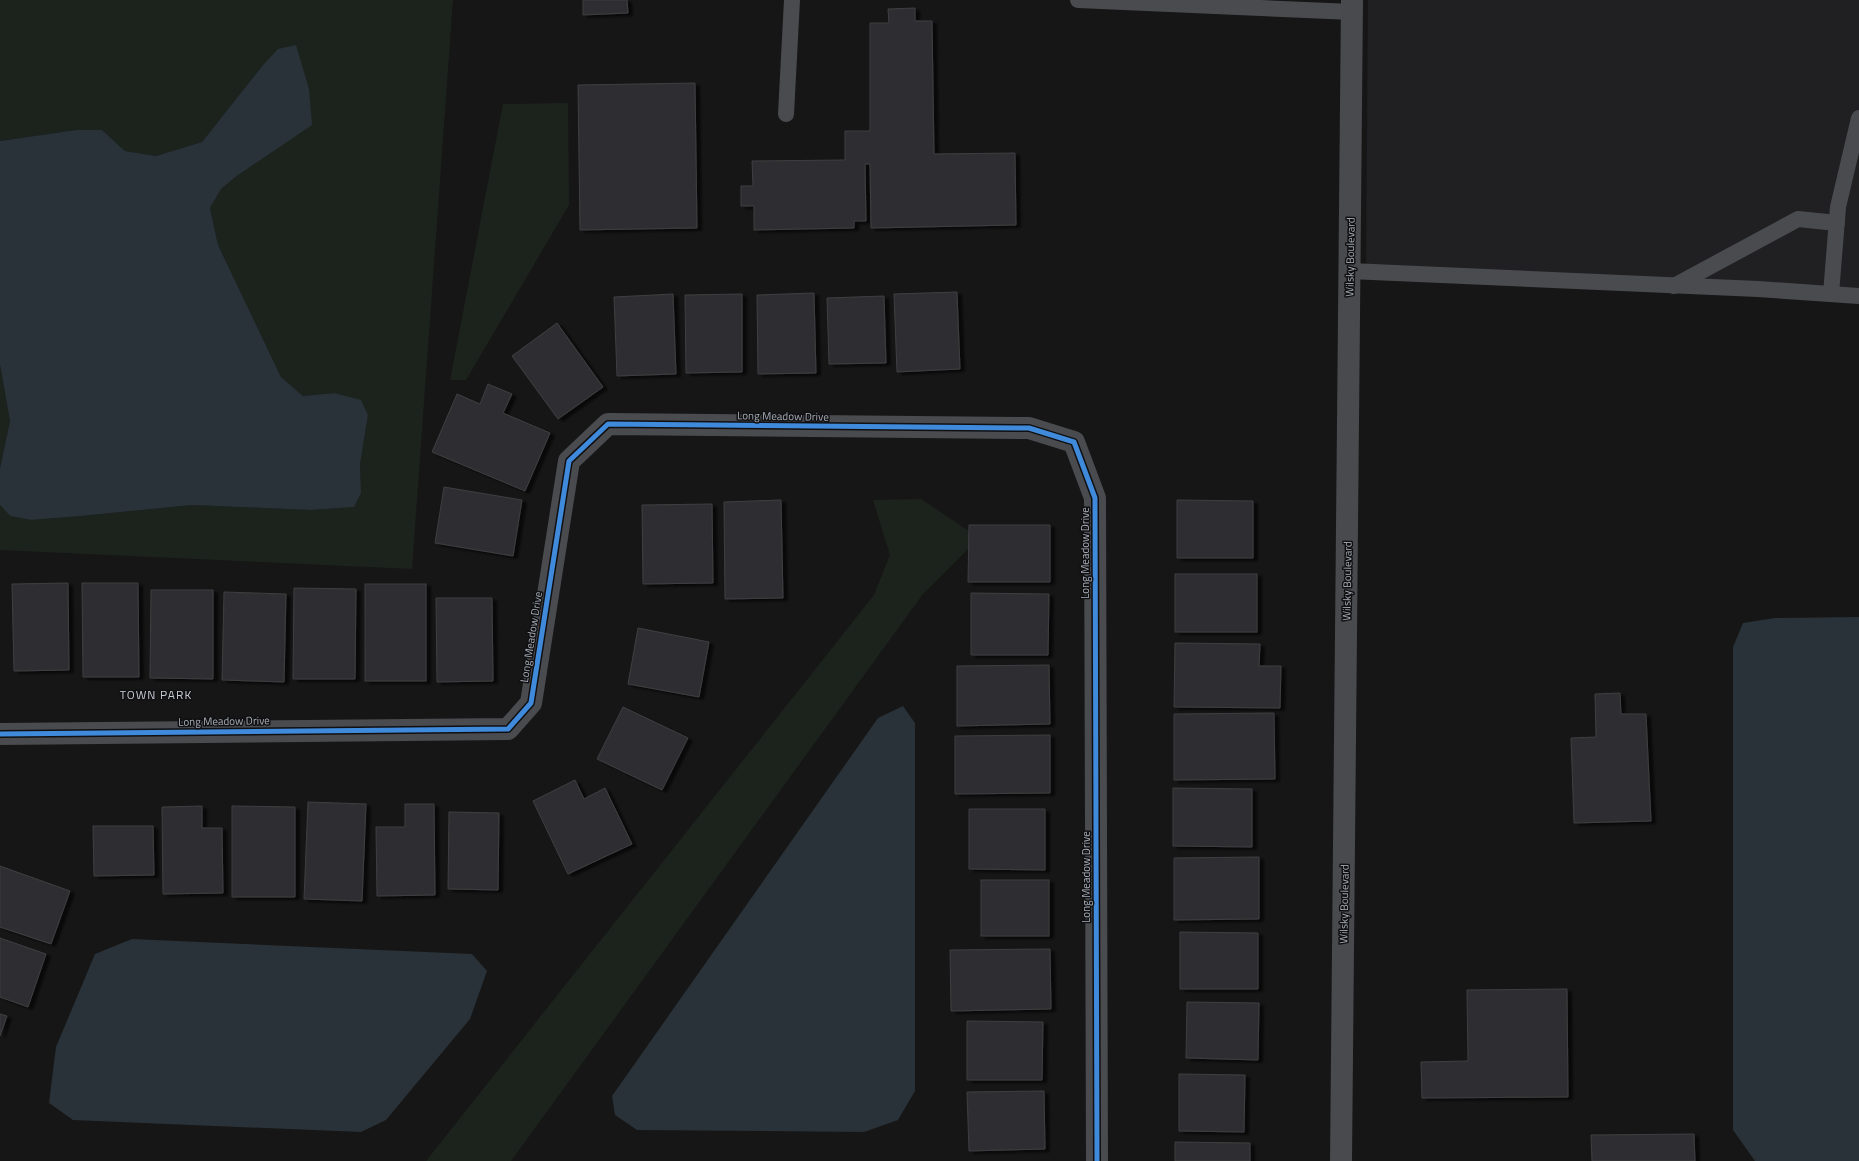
<svg xmlns="http://www.w3.org/2000/svg" width="1859" height="1161" font-family="'Titillium Web',sans-serif">
	<defs>
		<filter id="shadow"><feDropShadow dx="4.5" dy="2.5" stdDeviation="1" flood-color="#0009"/></filter>
	</defs>
	<rect width="100%" height="100%" fill="#161616"/>
	<path fill="#202022" d="M1368,0H1859V291L1366,280Z"/>
	<g fill="#1c231d">
		<path d="M0,0H453L412,569L0,550V505L10,516L31,520L81,516L192,505L311,510L354,507L361,493L360,464L368,415L334,393L303,396L281,377L218,245L210,208L221,189L238,175L263,65L202,142L156,156L125,151L102,130H76L0,141Z"/>
		<path d="M568,103L569,205L466,380H450L503,104Z"/>
		<path d="M0,365L10,421L0,468Z"/>
		<path d="M921,499L979,538L923,594L511,1161H426L874,595L890,555L873,500Z"/>
	</g>
	<g fill="#293238">
		<path d="M296,45L309,89L312,125L238,175L221,189L210,208L218,245L281,377L303,396L334,393L361,400L368,415L360,464L361,493L354,507L311,510L192,505L81,516L31,520L10,516L0,505V468L10,421L0,365V141L76,130H102L125,151L156,156L202,142L263,65L278,49Z"/>
		<path d="M1859,617V1161H1755L1733,1130V647L1743,623L1775,618Z"/>
		<path d="M903,706L915,723V1091L898,1120L864,1132L637,1130L615,1115L612,1096L878,718Z"/>
		<path d="M132,939L472,954L487,971L470,1019L386,1120L361,1132L73,1120L49,1103L56,1047L95,954Z"/>
	</g>
	<g fill="#2f2f30" stroke="#3e3f42" filter="url(#shadow)">
		<path d="M583,0H627L628,13L583,15Z"/>
		<path d="M915,8V21H932L934,154L1015,153L1016,225L871,228L870,164H865L866,221H854V228L754,230V206H741V186H753L752,161L845,160V131H870V23H889L888,9Z"/>
		<path d="M695,83L697,228L580,230L578,85Z"/>
		<path d="M957,292L960,369L897,372L894,294Z"/>
		<path d="M814,293L816,373L758,374L757,295Z"/>
		<path d="M673,294L676,374L617,376L614,297Z"/>
		<path d="M742,294V372L686,373L685,295Z"/>
		<path d="M884,296L886,363L829,364L827,298Z"/>
		<path d="M557,323L603,387L558,419L512,356Z"/>
		<path d="M488,384L512,394L503,413L550,433L525,491L432,452L457,394L480,404Z"/>
		<path d="M444,487L522,500L513,556L435,543Z"/>
		<path d="M781,500L783,598L725,599L724,502Z"/>
		<path d="M1177,500L1253,501V558H1177Z"/>
		<path d="M712,504L713,583L643,584L642,505Z"/>
		<path d="M969,525H1050V582H968Z"/>
		<rect x="1175" y="574" width="82" height="58"/>
		<path d="M68,583L69,670L14,671L12,584Z"/>
		<path d="M82,583H138L139,677H83Z"/>
		<rect x="365" y="584" width="61" height="97"/>
		<path d="M294,588L356,589L355,679H293Z"/>
		<path d="M151,590H213V679L150,678Z"/>
		<path d="M224,592L286,594L284,682L222,680Z"/>
		<path d="M971,593L1049,594L1048,655H971Z"/>
		<path d="M436,598H492L493,681L437,682Z"/>
		<path d="M638,628L709,642L699,697L628,684Z"/>
		<path d="M1175,643L1260,644L1259,666H1281L1280,708L1174,707Z"/>
		<path d="M1049,665L1050,724L957,726V666Z"/>
		<path d="M1620,693L1621,714H1646L1651,821L1574,823L1571,738L1596,737L1595,694Z"/>
		<path d="M623,707L688,738L662,790L597,759Z"/>
		<path d="M1274,713L1275,779L1174,780V714Z"/>
		<path d="M1050,735V793L955,794V736Z"/>
		<path d="M575,780L584,799L605,788L632,844L568,874L533,801Z"/>
		<path d="M1173,788L1252,789V847L1173,846Z"/>
		<path d="M308,802L366,804L362,901L304,899Z"/>
		<path d="M405,804H434L435,895L377,896L376,827H405Z"/>
		<path d="M202,806V828H222L223,893L163,894L162,807Z"/>
		<path d="M232,806L295,807V897H232Z"/>
		<path d="M969,809H1045V870L969,869Z"/>
		<path d="M449,812L499,813L498,890L448,889Z"/>
		<path d="M93,826H153L154,875L94,876Z"/>
		<path d="M1259,857V919L1174,920V858Z"/>
		<path d="M0,866L70,891L51,944L0,927Z"/>
		<rect x="981" y="880" width="68" height="56"/>
		<path d="M1180,932L1258,933V989H1180Z"/>
		<path d="M0,938L46,954L28,1007L0,997Z"/>
		<path d="M1050,949L1051,1009L951,1011L950,950Z"/>
		<path d="M1567,989L1568,1097L1422,1098L1421,1062L1468,1061L1467,990Z"/>
		<path d="M1187,1002L1259,1003L1258,1060L1186,1058Z"/>
		<path d="M0,1014L7,1016L0,1036Z"/>
		<path d="M967,1021L1043,1022L1042,1080H967Z"/>
		<path d="M1179,1074L1245,1075L1244,1132L1179,1131Z"/>
		<path d="M1044,1091L1045,1149L969,1151L967,1092Z"/>
		<path d="M1694,1134L1695,1161H1592L1591,1135Z"/>
		<path d="M1175,1142L1250,1143V1161H1175Z"/>
	</g>
	<g fill="none" stroke-linecap="round" stroke-linejoin="round">
		<g stroke="#4a4b4f" stroke-width="16">
			<path d="M1078,0L1352,12"/>
			<path d="M786,114L792,0"/>
			<path d="M1350,271L1758,289L1859,296"/>
			<path d="M1674,286L1798,219L1837,223"/>
			<path d="M1831,294L1838,207L1859,118"/>
		</g>
		<path stroke="#4a4b4f" stroke-width="22" d="M0,734L508,729L531,703L569,461L608,424L1029,428L1074,442L1095,498L1097,1161"/>
		<path stroke="#494a4d" stroke-width="22" d="M1341,1161L1352,0"/>
		<g stroke="#101012" stroke-width="8">
			<path id="cycleway" d="M0,734L508,729L531,703L569,461L608,424L1029,428L1074,442L1095,498L1097,1161"/>
		</g>
		<use href="#cycleway" stroke="#408adc" stroke-width="5"/>
	</g>
	<g text-anchor="middle" dominant-baseline="central" stroke-width="3" stroke-linejoin="round" paint-order="stroke">
		<g font-size="11" fill="#a7adb7" stroke="#101012">
			<text transform="translate(1350 257) rotate(-89)">Wilsky Boulevard</text>
			<text transform="translate(783 416) rotate(1)">Long Meadow Drive</text>
			<text transform="translate(1085 553) rotate(-90)">Long Meadow Drive</text>
			<text transform="translate(1347 581) rotate(-89)">Wilsky Boulevard</text>
			<text transform="translate(531 637) rotate(-81)">Long Meadow Drive</text>
			<text transform="translate(224 721) rotate(-1)">Long Meadow Drive</text>
			<text transform="translate(1086 877) rotate(-90)">Long Meadow Drive</text>
			<text transform="translate(1344 904) rotate(-89)">Wilsky Boulevard</text>
		</g>
		<g font-size="12" letter-spacing="1" fill="#c8ccd3" stroke="#101012">
			<text x="156" y="694">TOWN PARK</text>
		</g>
	</g>
</svg>
